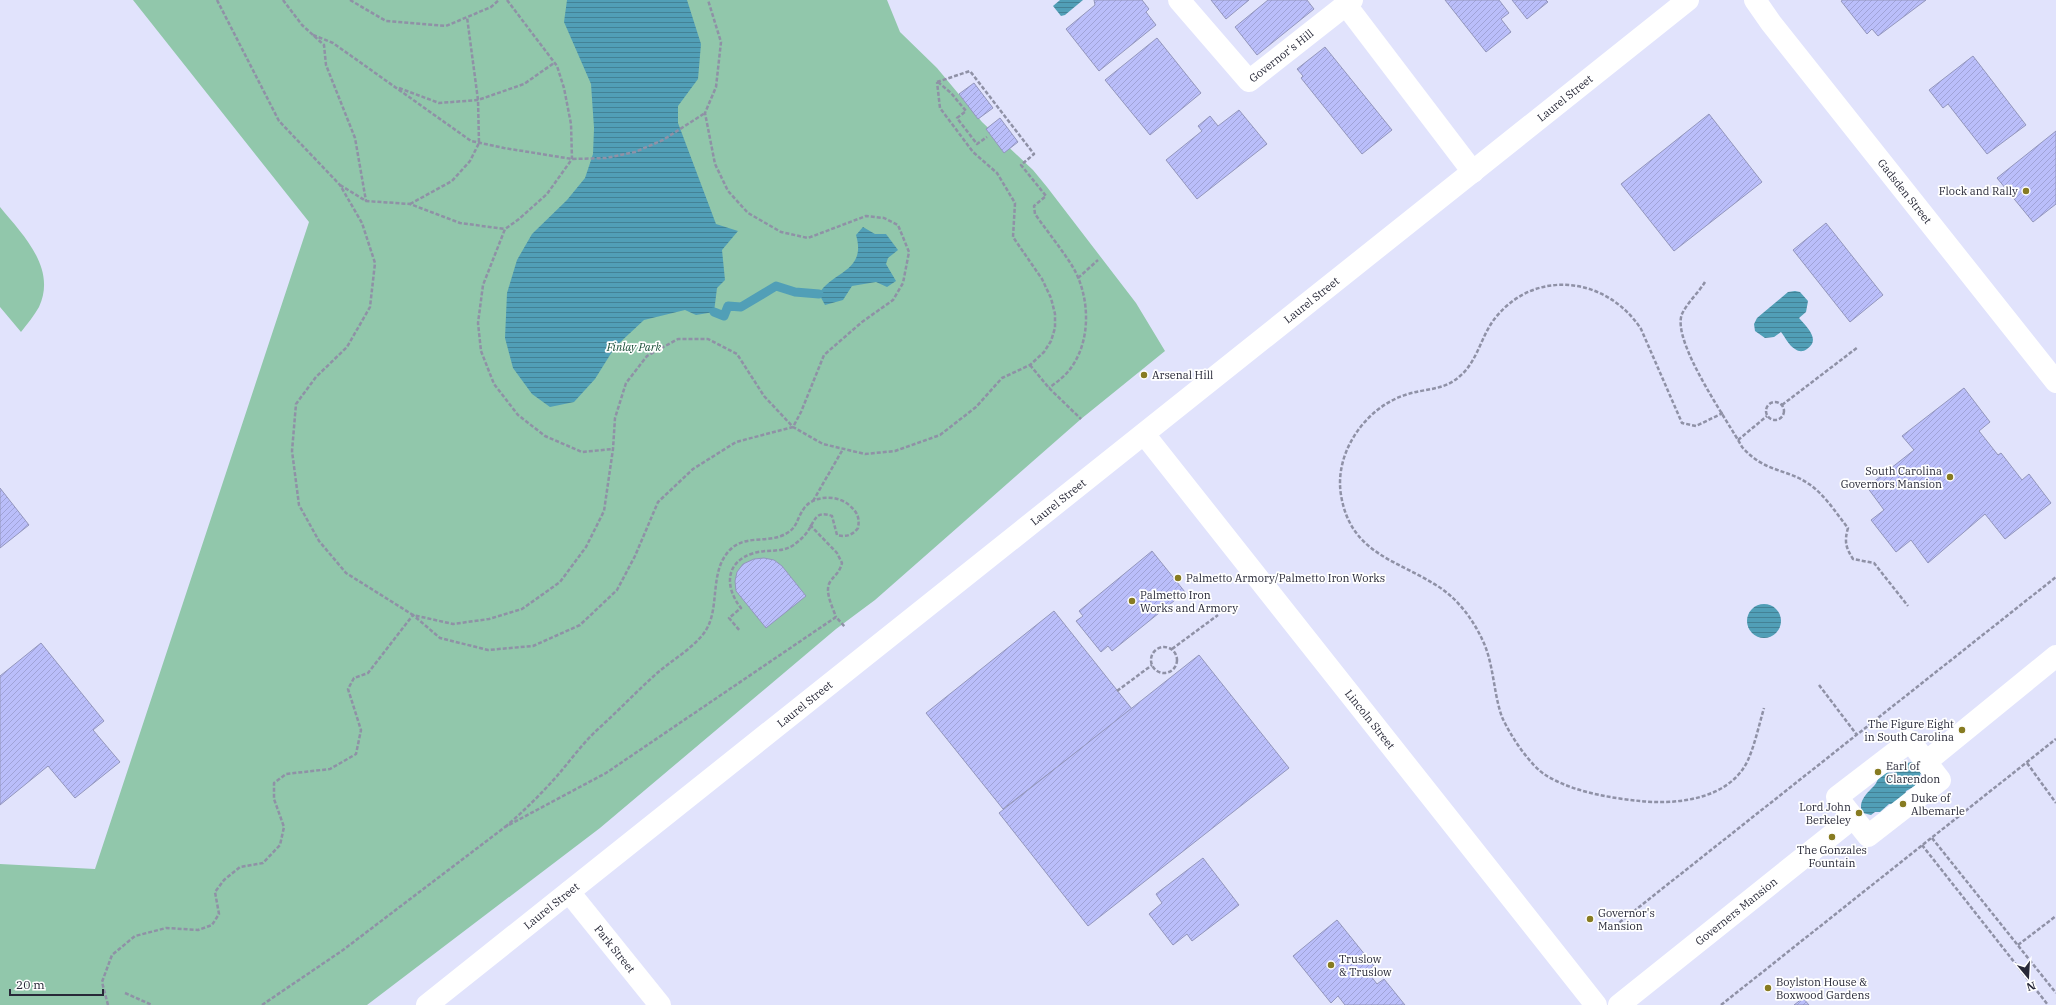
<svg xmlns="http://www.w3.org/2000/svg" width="2056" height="1005" font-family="'IBM Plex Serif',serif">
	<defs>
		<pattern id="water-rules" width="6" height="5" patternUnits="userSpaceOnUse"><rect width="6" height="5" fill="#519fb7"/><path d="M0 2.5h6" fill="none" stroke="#438296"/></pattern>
		<pattern id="building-hatch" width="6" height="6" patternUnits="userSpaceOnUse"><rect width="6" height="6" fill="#babefa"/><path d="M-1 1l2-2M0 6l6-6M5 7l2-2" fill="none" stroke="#a0a3d7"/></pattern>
	</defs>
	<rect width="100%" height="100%" fill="#e1e3fc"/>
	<g fill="#91c7ab">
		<path d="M133,0H887L900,32L937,68L982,122L1033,170L1047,187L1136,303L1165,351L1081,419L875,600L836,629L600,828L367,1005H0V864L95,869L309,222Z"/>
		<path d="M0,207C23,235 57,268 39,307C34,316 27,324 21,332L0,307Z"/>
	</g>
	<g fill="url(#water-rules)">
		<path d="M567,0H687L701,44L698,79L678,106V123L716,224L738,231L722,250L725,280L717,288L714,312L696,315L685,310L644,320L615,347L595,379L574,402L550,407L532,394L513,368L505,338L507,293L517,260L532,234L567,200L585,178L593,154L594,128L591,84L564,22Z"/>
		<path d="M1060,0H1083L1065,15L1061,16L1053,6Z"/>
		<path d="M863,227L875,234H886L898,250L888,258L886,264L896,281L887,287L876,282L852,286L843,300L825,305L819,294C832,271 867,272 856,235Z"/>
		<path d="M1795,291L1800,292L1808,301L1806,312L1799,318C1807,327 1821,340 1807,349C1803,352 1799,352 1795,349C1789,346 1785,337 1781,332L1774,337L1765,338L1755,331L1754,324L1757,318L1788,292Z"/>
		<circle cx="1764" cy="621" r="17"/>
		<path d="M1911,762H1916L1921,773L1915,786L1906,791L1905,796L1894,804H1889L1880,812H1875L1871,815L1863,813C1857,803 1866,794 1873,787C1880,781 1876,771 1894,773L1902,765Z"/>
	</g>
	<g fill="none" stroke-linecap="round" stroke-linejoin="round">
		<path stroke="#519fb7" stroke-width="9" d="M714,312L724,316L728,306L741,307L776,286L795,292L819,294"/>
	</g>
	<g fill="url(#building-hatch)" stroke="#9396bc">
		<path d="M1094,0H1142L1149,9L1146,12L1156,25L1099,71L1066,29L1095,5Z"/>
		<path d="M1211,0H1249L1226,19Z"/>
		<path d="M1268,0H1307L1314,9L1257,55L1235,27Z"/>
		<path d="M1445,0H1499L1509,13L1501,19L1511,32L1486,52Z"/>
		<path d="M1512,0H1546L1548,2L1527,19Z"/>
		<path d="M1843,0H1926L1878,36L1872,29L1867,34L1841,1Z"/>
		<path d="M1157,38L1201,93L1150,135L1105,80Z"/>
		<path d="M1325,47L1392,130L1362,154L1301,78L1303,76L1297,69Z"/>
		<path d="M1973,56L2026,125L1987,154L1948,104L1943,108L1929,90Z"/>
		<path d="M974,83L993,108L978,119L959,94Z"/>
		<path d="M1239,110L1267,144L1197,199L1166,160L1202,131L1198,126L1210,116L1218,126Z"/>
		<path d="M1709,114L1762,182L1674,251L1621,184Z"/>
		<path d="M1000,118L1018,142L1004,153L986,129Z"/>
		<path d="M2056,131V204L2033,222L1997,178Z"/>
		<path d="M1826,223L1883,295L1850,322L1793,250Z"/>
		<path d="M1964,388L1990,422L1979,431L1998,455L2001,453L2022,480L2029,474L2051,503L2005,539L1985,514L1928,563L1911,540L1896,552L1871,520L1884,510L1867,487L1914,450L1902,436Z"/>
		<path d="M0,488L29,525L0,548Z"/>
		<path d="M1152,551L1185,592L1112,651L1108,646L1101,652L1076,621L1083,616L1079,611Z"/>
		<path d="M764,558L774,560L782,566L806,596L766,628L736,591L735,581L737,572L743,564L754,559Z"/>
		<path d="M1054,611L1132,709L1003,809L926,713Z"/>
		<path d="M41,643L104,721L93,730L120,762L75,798L48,766L0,805V676Z"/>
		<path d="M1199,655L1289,768L1088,926L999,813Z"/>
		<path d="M1203,858L1239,905L1192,941L1187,934L1173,945L1149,914L1162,903L1156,894Z"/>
		<path d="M1337,920L1374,966L1367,971L1377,984L1384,979L1405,1005H1345L1338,996L1331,1003L1293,956Z"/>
		<path d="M1803,998L1809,1005H1794Z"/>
	</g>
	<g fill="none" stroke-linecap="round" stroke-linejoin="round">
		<g stroke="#8f91a6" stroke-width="2.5" stroke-dasharray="4 2" stroke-linecap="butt">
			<path d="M217,0L279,121L340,185L362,223L375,263L370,307L347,347L316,377L296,404L292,451L299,505L319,541L346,573L413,615L453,624L489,619L522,609L560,582L586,547L604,511L613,449L615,418L626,383L647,356L678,339H708L737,354L764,396L793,427L823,444L865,454L895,451L940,435L976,407L1002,378L1030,365L1044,352L1051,341L1055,328V314L1051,298L1042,279L1013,237L1015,203L997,173L973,152L940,108L937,82"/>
			<path d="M283,0L302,25L324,45L326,65L355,138L366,201"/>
			<path d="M350,0L386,21L446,26L491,7L499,0"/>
			<path d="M507,0L557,66L564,88L571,124L572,159L547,194L519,219L505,229L483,285L478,323L481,351L494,384L518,415L545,436L582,452L613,449"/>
			<path d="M313,35L333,43L471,141L504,148L572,159L606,158L635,152L663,140L705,113"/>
			<path d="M937,82L970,71L1034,154L1021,165L1046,196L1034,206L1035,214C1047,231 1060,247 1071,264C1091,295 1093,346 1065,375C1060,380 1054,384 1049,388"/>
			<path d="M938,82L951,93L966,111L957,118L977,144L987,137"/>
			<path d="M399,88L439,103L478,100L524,84L554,63"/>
			<path d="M340,185L366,201L410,204L460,223L505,229"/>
			<path d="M410,204L452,181L470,161L479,143L478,100L467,17"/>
			<path d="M1078,278L1098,260"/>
			<path d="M1705,282C1699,292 1687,303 1682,314C1671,341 1728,421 1742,447C1765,473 1786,468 1809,484C1825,495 1836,513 1848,528C1844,542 1846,548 1853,559L1874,563L1908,606"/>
			<path d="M1030,365L1049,388L1081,419"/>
			<circle cx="1775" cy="411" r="9"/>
			<path d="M1782,405L1858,347"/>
			<path d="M1723,413L1696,426L1682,423L1641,329C1607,277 1536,268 1496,317C1481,335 1478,361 1460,376C1444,391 1425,388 1405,395C1365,408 1334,453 1341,495C1351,556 1400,560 1442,589C1460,602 1473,620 1482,639C1494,663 1493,692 1502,717C1510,735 1530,766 1547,776C1574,792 1610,798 1640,801C1678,805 1730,799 1748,760C1755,744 1759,725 1764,708"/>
			<path d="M1738,440L1767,416"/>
			<path d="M813,501L843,449"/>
			<path d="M810,525L837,553L842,563C839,574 835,574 830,582C824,591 833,608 836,617"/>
			<circle cx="1164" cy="660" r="13"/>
			<path d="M1172,649L1218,615"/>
			<path d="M1819,685L1857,735"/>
			<path d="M1117,691L1152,665"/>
			<path d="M2027,763L2056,803"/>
			<path d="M505,827C524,811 541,794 557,776C570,761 582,744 597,730C617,712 636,692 656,674C672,660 692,649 704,633C722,609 707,570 732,548C746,536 765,542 781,536C799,529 795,520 805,507C815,495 838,495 849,505C857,512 860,517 858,528C852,536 845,537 837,535L832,516C816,510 815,520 808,531C804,537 798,542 792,546C780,553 767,549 754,553C724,562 725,588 741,608L729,618L740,631"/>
			<path d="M1932,838L2056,993"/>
			<path d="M1922,845L2048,1005"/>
			<path d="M1610,930L2056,577"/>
			<path d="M2018,945L2056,916"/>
			<path d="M125,993L152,1005"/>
			<path d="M108,1005L102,982L112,955L135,936L166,928L198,930L212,925L219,914L215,892L224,880L240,867L263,863L280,845L284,827L274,799V783L286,774L330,769L356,754L361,730L348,689L354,678L368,673L413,615L440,638L488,650L533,646L580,625L617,590L635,556L658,502L693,469L736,442L793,427L801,412L824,355L862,322L893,300L903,283L909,252L898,225L884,218L866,216L808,238L781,232L748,213L728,191L715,164L705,113L716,87L721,42L708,0"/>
			<path d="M262,1005L343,950L505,827L606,773L836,617L845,627"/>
			<path d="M1721,1005L2056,739"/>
		</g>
		<g stroke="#fff" stroke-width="22">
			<path id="s1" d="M1179,0L1249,81L1352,0"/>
			<path id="s2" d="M1755,0L1771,23L2056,382"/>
			<path d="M1346,5L1473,172"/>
			<path id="s3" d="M1144,434L1596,1005"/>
			<path d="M1910,741L1940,780L1868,836L1837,797Z"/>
			<path d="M1926,762L2056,656"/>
			<path id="s4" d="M569,892L660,1005"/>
			<path id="s5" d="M427,1005L1688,0"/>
			<path id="s6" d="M1619,1005L1853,818"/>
		</g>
	</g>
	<g fill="#877b21" stroke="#fff" stroke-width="1.5">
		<circle cx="2026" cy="191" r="4"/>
		<circle cx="1144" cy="375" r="4"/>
		<circle cx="1950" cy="477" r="4"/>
		<circle cx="1178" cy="578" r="4"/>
		<circle cx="1132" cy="601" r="4"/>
		<circle cx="1962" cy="730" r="4"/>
		<circle cx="1878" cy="772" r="4"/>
		<circle cx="1903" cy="804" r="4"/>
		<circle cx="1859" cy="813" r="4"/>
		<circle cx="1832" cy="837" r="4"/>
		<circle cx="1590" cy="919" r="4"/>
		<circle cx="1331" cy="965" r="4"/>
		<circle cx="1768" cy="988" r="4"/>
	</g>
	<g text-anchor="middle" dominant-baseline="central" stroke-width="3.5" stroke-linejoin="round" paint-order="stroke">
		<g font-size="11" fill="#282938" stroke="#fff">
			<text stroke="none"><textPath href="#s1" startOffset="148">Governor's Hill</textPath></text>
			<text stroke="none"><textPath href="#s5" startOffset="1455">Laurel Street</textPath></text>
			<text stroke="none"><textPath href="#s2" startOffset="243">Gadsden Street</textPath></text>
			<text stroke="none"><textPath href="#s5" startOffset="1131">Laurel Street</textPath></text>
			<text stroke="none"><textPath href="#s5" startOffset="807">Laurel Street</textPath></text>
			<text stroke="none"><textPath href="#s5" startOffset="483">Laurel Street</textPath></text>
			<text stroke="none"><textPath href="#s3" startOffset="364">Lincoln Street</textPath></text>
			<text stroke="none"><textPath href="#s5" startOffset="159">Laurel Street</textPath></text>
			<text stroke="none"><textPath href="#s6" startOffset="150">Governers Mansion</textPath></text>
			<text stroke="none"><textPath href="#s4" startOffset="73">Park Street</textPath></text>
		</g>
		<g font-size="11" fill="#282938" stroke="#fff" text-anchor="start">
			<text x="2018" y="191" text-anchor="end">Flock and Rally</text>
			<text x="1152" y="375">Arsenal Hill</text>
			<text x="1942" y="471" text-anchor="end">South Carolina<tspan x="1942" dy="13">Governors Mansion</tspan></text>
			<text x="1186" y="578">Palmetto Armory/Palmetto Iron Works</text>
			<text x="1140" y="595">Palmetto Iron<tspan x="1140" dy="13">Works and Armory</tspan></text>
			<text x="1954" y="724" text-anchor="end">The Figure Eight<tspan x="1954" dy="13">in South Carolina</tspan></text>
			<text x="1886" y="766">Earl of<tspan x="1886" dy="13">Clarendon</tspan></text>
			<text x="1911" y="798">Duke of<tspan x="1911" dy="13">Albemarle</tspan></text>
			<text x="1851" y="807" text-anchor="end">Lord John<tspan x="1851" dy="13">Berkeley</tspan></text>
			<text x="1832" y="850" text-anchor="middle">The Gonzales<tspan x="1832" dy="13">Fountain</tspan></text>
			<text x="1598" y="913">Governor's<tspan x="1598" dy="13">Mansion</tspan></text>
			<text x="1339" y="959">Truslow<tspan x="1339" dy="13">&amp; Truslow</tspan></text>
			<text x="1776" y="982">Boylston House &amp;<tspan x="1776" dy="13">Boxwood Gardens</tspan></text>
		</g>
		<g font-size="11" font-style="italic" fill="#194e37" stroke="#fff">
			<text x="634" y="347">Finlay Park</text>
		</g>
	</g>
	<g transform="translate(2028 977) rotate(162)" stroke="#ffffff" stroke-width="3" paint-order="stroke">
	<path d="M0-3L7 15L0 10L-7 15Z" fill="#282938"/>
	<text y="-6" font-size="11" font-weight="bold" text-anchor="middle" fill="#282938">N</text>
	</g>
	<path d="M10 989v6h93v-6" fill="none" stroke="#282938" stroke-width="2"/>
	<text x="16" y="989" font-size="12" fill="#282938" stroke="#ffffff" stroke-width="3" paint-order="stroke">20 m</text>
</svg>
